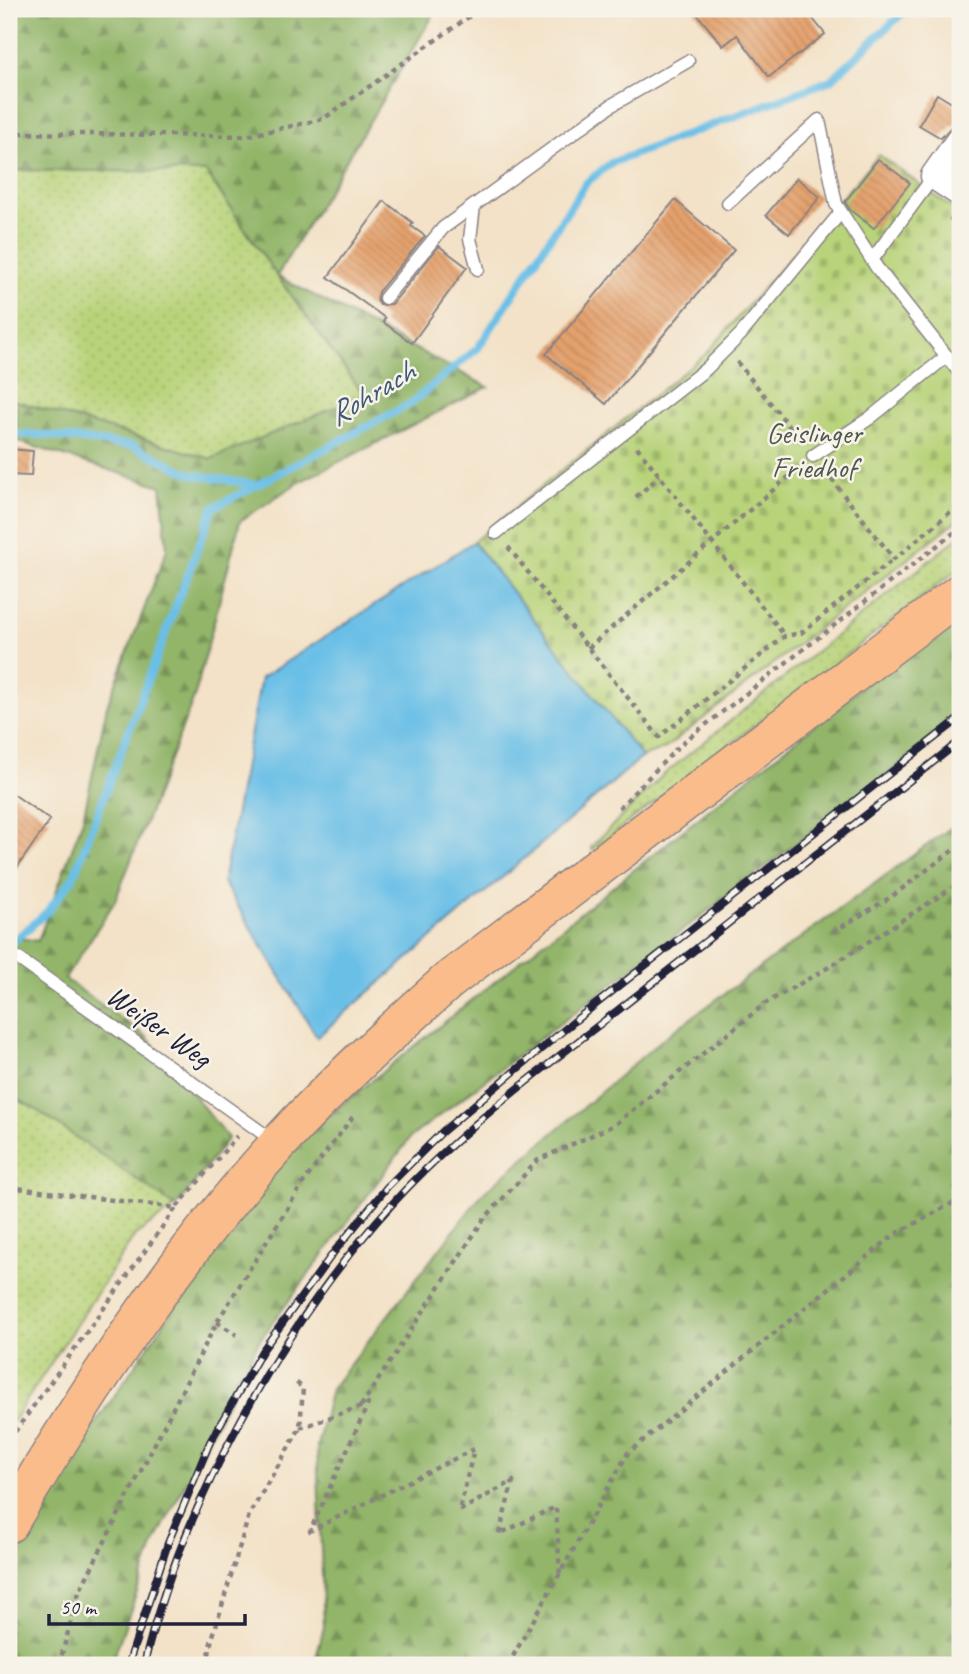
<svg xmlns="http://www.w3.org/2000/svg" width="969" height="1674" font-family="Caveat,sans-serif">
	<defs>
		<pattern id="grass-dots" width="8" height="8" patternUnits="userSpaceOnUse" patternTransform="scale(1.75)"><rect width="8" height="8" fill="#b8d379"/><path d="M2 2h.1M6 6h.1" fill="none" stroke="#9eb56a" stroke-width="1.8" stroke-linecap="round"/></pattern>
		<pattern id="forest-firs" width="22" height="20" patternUnits="userSpaceOnUse" patternTransform="scale(1.75)"><rect width="22" height="20" fill="#92b569"/><path d="M5 1l3.5 6h-7zM16 11l3.5 6h-7z" fill="#779358"/></pattern>
		<pattern id="cemetery-stones" width="16" height="16" patternUnits="userSpaceOnUse" patternTransform="scale(1.75)"><rect width="16" height="16" fill="#b8d379"/><path d="M2 7V4a2 2 0 0 1 4 0v3zM10 15v-3a2 2 0 0 1 4 0v3z" fill="#9eb56a"/></pattern>
		<pattern id="building-back-hatch" width="6" height="6" patternUnits="userSpaceOnUse" patternTransform="scale(1.75)"><rect width="6" height="6" fill="#e4a16d"/><path d="M-1 5l2 2M0 0l6 6M5-1l2 2" fill="none" stroke="#c38a5f"/></pattern>
	</defs>
	<rect width="100%" height="100%" fill="#f7f3e8"/>
	<filter id="ink" filterUnits="userSpaceOnUse"><feTurbulence type="fractalNoise" baseFrequency=".0143" numOctaves="2"/><feDisplacementMap in="SourceGraphic" scale="14" xChannelSelector="R" yChannelSelector="G"/><feConvolveMatrix kernelMatrix="1 2 1 2 8 2 1 2 1" color-interpolation-filters="sRGB"/></filter>
	<filter id="wash" filterUnits="userSpaceOnUse"><feTurbulence type="fractalNoise" baseFrequency=".00686" numOctaves="4" result="noise"/><feDisplacementMap in="SourceGraphic" scale="28" xChannelSelector="R" yChannelSelector="G"/><feGaussianBlur stdDeviation="1.57" result="paint"/><feColorMatrix in="noise" values="0 0 0 0 0 0 0 0 0 0 0 0 0 0 0 0 0 1.4 0 .05"/><feComposite in="paint" operator="in"/></filter>
	<g filter="url(#wash)">
		<rect width="100%" height="100%" fill="#f3e2c8"/>
		<g fill="url(#grass-dots)" stroke="#6d7a5a" stroke-width="2">
			<path d="M9,170L206,172L277,276L364,395L211,459L16,401L9,402Z"/>
			<path d="M960,536V568L592,850L591,847L662,776Z"/>
			<path d="M9,1095L34,1108L176,1207L135,1235L9,1427Z"/>
		</g>
		<g fill="url(#forest-firs)" stroke="#5a6c52" stroke-width="2">
			<path d="M9,9H437L277,276L488,387L299,482L240,521L195,695L115,901L65,979L147,1037L228,1138L176,1207L34,1108L9,1095V936L38,941L83,819L107,706L167,549L161,486L16,441V401L211,459L364,395L277,276L206,172L9,170Z"/>
			<path d="M960,608V719L411,1137L259,1341L154,1544L111,1665H9V1565L82,1443L279,1155Z"/>
			<path d="M960,821V1665H314L324,1627L317,1446L331,1389L482,1194L664,1038Z"/>
		</g>
		<path fill="url(#cemetery-stones)" stroke="#6d7a5a" stroke-width="2" d="M879,155L960,214V518L664,749L642,757L473,542L707,353Z"/>
		<path fill="#6bbfe7" stroke="#467091" stroke-width="2" d="M473,542L642,757L317,1037L223,882L261,678Z"/>
		<g fill="none" stroke-linecap="round" stroke-linejoin="round">
			<g stroke="#6bbfe7" stroke-width="8">
				<path d="M9,434L43,435L133,446L190,474L256,485"/>
				<path d="M9,945L47,912L73,878L213,508L410,404L478,348L586,183L611,163L831,80L907,9"/>
			</g>
		</g>
		<g id="blocks">
			<g fill="url(#building-back-hatch)">
				<path d="M693,9H805L825,34L769,77L737,35L723,46Z"/>
				<path d="M937,94L960,108V123L953,125L941,138L919,125Z"/>
				<path d="M878,159L910,183L874,228L850,210L845,202Z"/>
				<path d="M797,178L820,197L789,234L766,215Z"/>
				<path d="M675,200L734,250L606,404L546,354Z"/>
				<path d="M384,201L413,223L411,226L425,236L378,292L377,300L380,305L392,304L439,246L467,267L412,343L383,322L385,318L328,277Z"/>
				<path d="M9,449L33,451L31,476L9,475Z"/>
				<path d="M9,791L50,820L9,879Z"/>
			</g>
		</g>
	</g>
	<g filter="url(#ink)">
		<use href="#blocks" fill-opacity="0" stroke="#8a8282" stroke-width="2"/>
		<g fill="none" stroke-linecap="round" stroke-linejoin="round">
			<g stroke="#8a8282" stroke-width="15">
				<g id="lane">
					<path d="M728,203L819,120L836,204L877,268L960,373"/>
					<path d="M474,206L470,239L478,269"/>
					<path d="M872,260L934,176"/>
					<path d="M385,298L443,228L612,105L688,61"/>
					<path d="M813,456L870,418L947,356"/>
					<path d="M496,533L706,369L741,334L841,212"/>
					<path d="M9,952L275,1142"/>
				</g>
			</g>
			<g stroke="#8a8282" stroke-width="29">
				<path id="street" d="M960,139L934,176L960,193"/>
			</g>
			<g stroke="#8a8282" stroke-width="41">
				<path id="primary" d="M9,1523C88,1390 175,1257 279,1143C332,1085 390,1033 448,981L960,593"/>
			</g>
			<g stroke="#8a8282" stroke-width="4.5" stroke-dasharray="5 5" stroke-linecap="butt">
				<path d="M9,133L247,136L323,119L480,9"/>
				<path d="M950,218L960,226"/>
				<path d="M737,362L802,442"/>
				<path d="M637,447L785,636"/>
				<path d="M825,471L894,559L960,504"/>
				<path d="M636,497L660,476"/>
				<path d="M508,547L659,737L785,636L801,633L894,559"/>
				<path d="M588,648L799,468"/>
				<path d="M619,808L681,744L960,528"/>
				<path d="M833,932L891,897L960,845"/>
				<path d="M9,1187L176,1208L237,1136"/>
				<path d="M217,1322L237,1335"/>
				<path d="M361,1406L484,1219L538,1160L614,1125L766,1003L829,967L960,883"/>
				<path d="M300,1428L368,1404L310,1531L474,1449L459,1511L513,1481L499,1534L556,1507L560,1576"/>
				<path d="M9,1440L176,1208"/>
				<path d="M59,1665L79,1592L217,1322L303,1183L355,1114"/>
				<path d="M208,1665L210,1646L249,1515L300,1428L303,1388L293,1380"/>
				<path d="M508,1665L628,1453L894,1235L960,1199"/>
			</g>
			<use href="#lane" stroke="#fff" stroke-width="12"/>
			<use href="#street" stroke="#fff" stroke-width="26"/>
			<use href="#primary" stroke="#fabc8b" stroke-width="38"/>
			<g stroke="#22223b" stroke-width="8">
				<g id="rail">
					<path d="M128,1665L168,1543L210,1442L262,1351L334,1252L387,1187L443,1131L577,1019L960,718"/>
					<path d="M144,1665C181,1506 284,1321 395,1201C463,1127 552,1062 631,1000C741,913 851,827 960,741"/>
				</g>
			</g>
			<use href="#rail" stroke="#f7f3e8" stroke-width="5" stroke-dasharray="16" stroke-linecap="butt"/>
		</g>
	</g>
	<g text-anchor="middle" dominant-baseline="central" stroke-width="5" stroke-linejoin="round" paint-order="stroke">
		<g font-size="30" fill="#4f574e" stroke="#f7f3e8">
			<text x="814" y="433">Geislinger<tspan x="814" dy="34">Friedhof</tspan></text>
		</g>
		<g font-size="30" fill="#22223b" stroke="#f7f3e8">
			<text transform="translate(159 1026) rotate(35)">Weißer Weg</text>
		</g>
		<g font-size="32" font-style="italic" fill="#3c5977" stroke="#f7f3e8">
			<text transform="translate(371 393) rotate(-31)">Rohrach</text>
		</g>
	</g>
	<rect width="969" height="1674" fill="none" stroke="#f7f3e8" stroke-width="35"/>
	<path d="M49 1614v10h196v-10" fill="none" stroke="#22223b" stroke-width="3.5"/>
	<text x="60" y="1614" font-size="21" fill="#22223b" stroke="#f7f3e8" stroke-width="5" paint-order="stroke">50 m</text>
</svg>
